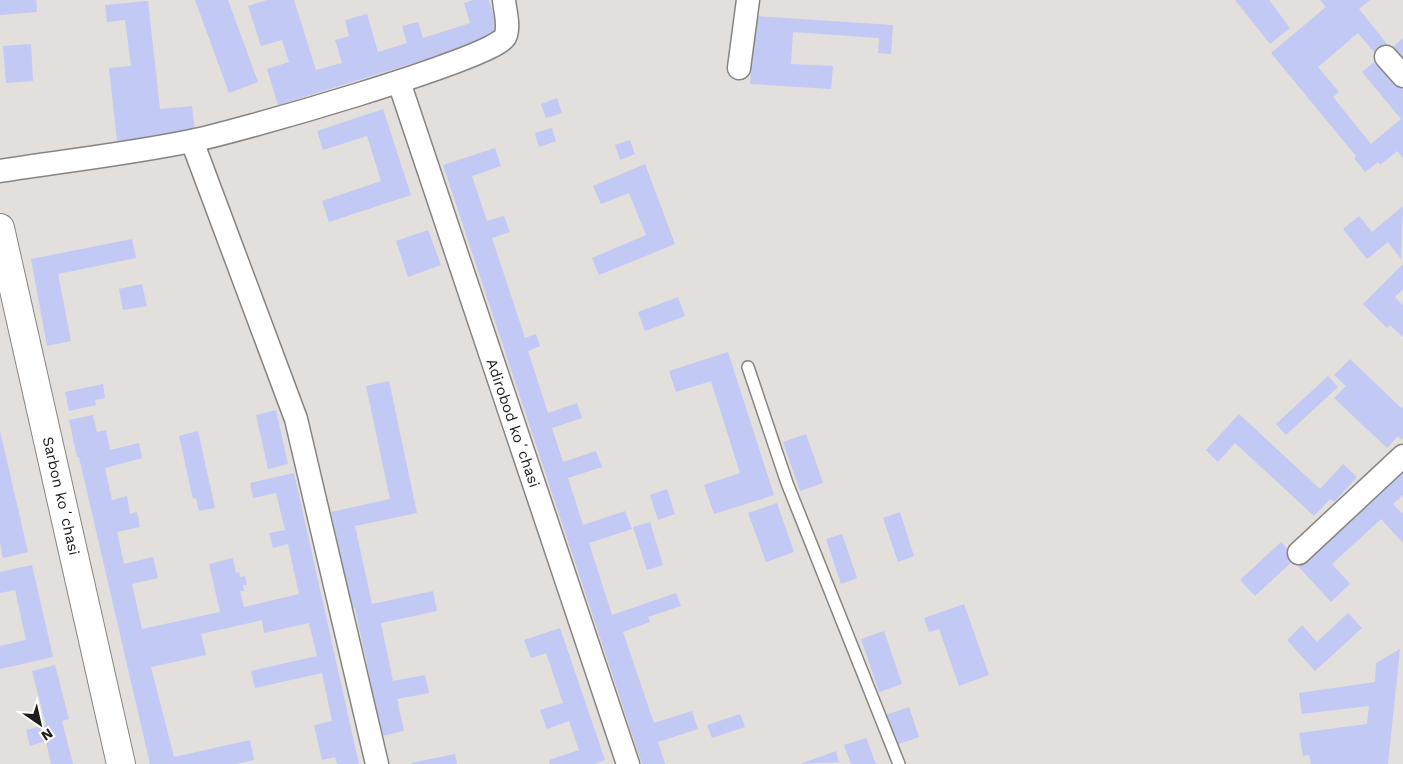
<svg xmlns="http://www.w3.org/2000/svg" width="1403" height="764" font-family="'Work Sans',sans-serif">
	<rect width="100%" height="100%" fill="#e3dfdc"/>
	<g fill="#c1c9f4" fill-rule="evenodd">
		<path d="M0,0H36L37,12L0,15Z"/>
		<path d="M195,0H228L258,82L229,93Z"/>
		<path d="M267,0H294L316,70L342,63L335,40L349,36L345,20L367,14L378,52L407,43L402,26L418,22L423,38L470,23L464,3L473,0H489L500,36L278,105L267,69L289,62L282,40L261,46L248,6Z"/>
		<path d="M1235,0H1269L1290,28L1270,44Z"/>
		<path d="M1320,0H1370L1359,9L1391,49L1379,58L1403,87V158L1397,151L1380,165L1378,162L1365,172L1354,158L1356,156L1271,53L1326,7ZM1358,33L1379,58L1362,72L1401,119L1371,144L1333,97L1339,92L1318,67Z"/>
		<path d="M148,1L160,109L192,106L195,132L117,141L109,68L131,66L125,20L107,22L105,5Z"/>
		<path d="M755,16L893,25L891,54L878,53L879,38L793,32L791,64L833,66L831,89L750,84Z"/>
		<path d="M1403,38V59L1391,49Z"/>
		<path d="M31,44L33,81L6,83L3,46Z"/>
		<path d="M557,98L562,113L546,118L541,104Z"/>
		<path d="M383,109L411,195L329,222L322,201L381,181L367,136L323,150L317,131Z"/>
		<path d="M552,128L556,141L539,147L535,133Z"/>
		<path d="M630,140L635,154L620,160L615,145Z"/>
		<path d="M495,148L501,166L472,176L487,221L504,216L510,232L492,238L525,338L536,334L540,346L528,351L548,413L577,403L582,418L552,428L563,462L596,451L602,467L568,478L583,525L625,511L632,529L589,543L612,615L676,593L681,606L648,617L650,622L623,632L654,723L692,711L698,729L658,742L665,764H642L443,165Z"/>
		<path d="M645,164L675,244L599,275L592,258L646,235L629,193L601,204L593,186Z"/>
		<path d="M1403,206L1401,259L1388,242L1367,259L1343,229L1359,216L1372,232Z"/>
		<path d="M428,230L441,265L408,277L396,241Z"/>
		<path d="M132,239L136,258L58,274L71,341L47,346L31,259Z"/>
		<path d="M1403,264V289L1395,297L1403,306V337L1390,325L1387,328L1363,304Z"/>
		<path d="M142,284L147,306L123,310L119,289Z"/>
		<path d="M678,297L685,316L645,331L638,312Z"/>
		<path d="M728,352L774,495L714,514L704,485L740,473L711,381L676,392L669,371Z"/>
		<path d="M1350,359L1401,408L1403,406V438L1402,440L1398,436L1387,448L1334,398L1346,386L1334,375Z"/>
		<path d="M1328,376L1338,387L1286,435L1276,424Z"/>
		<path d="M389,381L417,513L355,526L372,604L433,591L437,611L381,623L393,681L425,675L429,693L397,699L404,731L382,736L355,608H352L331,512L390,499L366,386Z"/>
		<path d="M103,384L105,398L95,400L96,405L69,411L65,392Z"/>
		<path d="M276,410L288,464L268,469L256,415Z"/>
		<path d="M1239,414L1320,489L1343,464L1357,477L1334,502L1330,499L1314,516L1235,443L1218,462L1206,450Z"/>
		<path d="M93,415L97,432L106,430L110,450L139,443L142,458L105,468L112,500L127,496L130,514L137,512L140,527L117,532L124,564L153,557L158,578L132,584L142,629L220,612L209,564L233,558L236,573L239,572L240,577L245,576L247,585H243L244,591H240L244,607L299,594L288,544L273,548L269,533L285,530L276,493L253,498L250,483L294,473L359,764H337L335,757L322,760L314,725L332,721L322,673L255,688L251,671L317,656L309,623L264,633L262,620L201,634L206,655L151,667L174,757L250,740L254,760L236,764H150L79,457H77L69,420Z"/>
		<path d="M0,431L28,552L3,558L0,543Z"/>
		<path d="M198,431L215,508L199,511L196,498L193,499L179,436Z"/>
		<path d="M806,434L823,483L800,491L783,442Z"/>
		<path d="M1400,469L1403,472V495L1393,504L1403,514V543L1381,519L1332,564L1350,584L1331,602L1297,565Z"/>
		<path d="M667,489L675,514L658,520L650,495Z"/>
		<path d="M777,503L794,552L766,562L748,513Z"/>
		<path d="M900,512L914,556L898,562L883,518Z"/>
		<path d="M650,522L663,565L647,570L633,527Z"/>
		<path d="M842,534L857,578L841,584L826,539Z"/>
		<path d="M1281,542L1296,558L1255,596L1240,580Z"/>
		<path d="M32,565L53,657L0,669V646L26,640L15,590L0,593V572Z"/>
		<path d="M964,604L989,675L959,686L939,629L929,632L924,618Z"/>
		<path d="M1348,613L1362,628L1315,671L1287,640L1302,625L1317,642Z"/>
		<path d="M560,628L605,760L594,764H550L549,760L579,750L569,721L547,729L540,710L563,703L546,653L531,658L524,640Z"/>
		<path d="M884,631L902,684L879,692L861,639Z"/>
		<path d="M1400,649L1388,764H1311L1309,755L1303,756L1299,733L1367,724L1369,706L1302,714L1299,693L1375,682L1376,663Z"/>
		<path d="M55,665L69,719L62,721L73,764H51L46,741L30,746L26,730L46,725L32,671Z"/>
		<path d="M909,707L919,737L896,745L886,715Z"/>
		<path d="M740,714L745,727L712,738L707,725Z"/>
		<path d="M866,738L876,764H851L844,745Z"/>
		<path d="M836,751L839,762L801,764H800Z"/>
		<path d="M455,754L457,764H411V763Z"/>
	</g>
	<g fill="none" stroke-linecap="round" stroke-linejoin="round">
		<g stroke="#888481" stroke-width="14">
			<path id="lane" d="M748,367L787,483L899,764"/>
		</g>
		<g stroke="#888481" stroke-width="25">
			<g id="street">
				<path d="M1386,57L1403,76"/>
				<path d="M739,68L748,0"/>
				<path d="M399,82L628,764"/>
				<path d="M192,141L296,419L377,764"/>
				<path d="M0,171C63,161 128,154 191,141C229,134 493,59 505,37C510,27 505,11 504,0"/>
				<path d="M1299,553L1403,456"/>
			</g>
		</g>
		<g stroke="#888481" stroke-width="30">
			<path id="secondary" d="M0,228L121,764"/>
		</g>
		<use href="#lane" stroke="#fff" stroke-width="11"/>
		<use href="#street" stroke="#fff" stroke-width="22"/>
		<use href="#secondary" stroke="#fff" stroke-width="28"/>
	</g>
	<g text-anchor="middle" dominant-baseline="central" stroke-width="4" stroke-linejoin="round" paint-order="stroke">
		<g font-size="15" fill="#1e1c1b" stroke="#fff">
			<text transform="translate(513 423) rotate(71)">Adirobod koʻchasi</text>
			<text transform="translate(61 496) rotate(77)">Sarbon koʻchasi</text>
		</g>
	</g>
	<g transform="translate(40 724) rotate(146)" stroke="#ffffff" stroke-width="4" paint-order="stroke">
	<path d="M0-4L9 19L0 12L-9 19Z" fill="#1e1c1b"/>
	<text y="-8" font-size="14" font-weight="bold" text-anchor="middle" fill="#1e1c1b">N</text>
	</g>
</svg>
